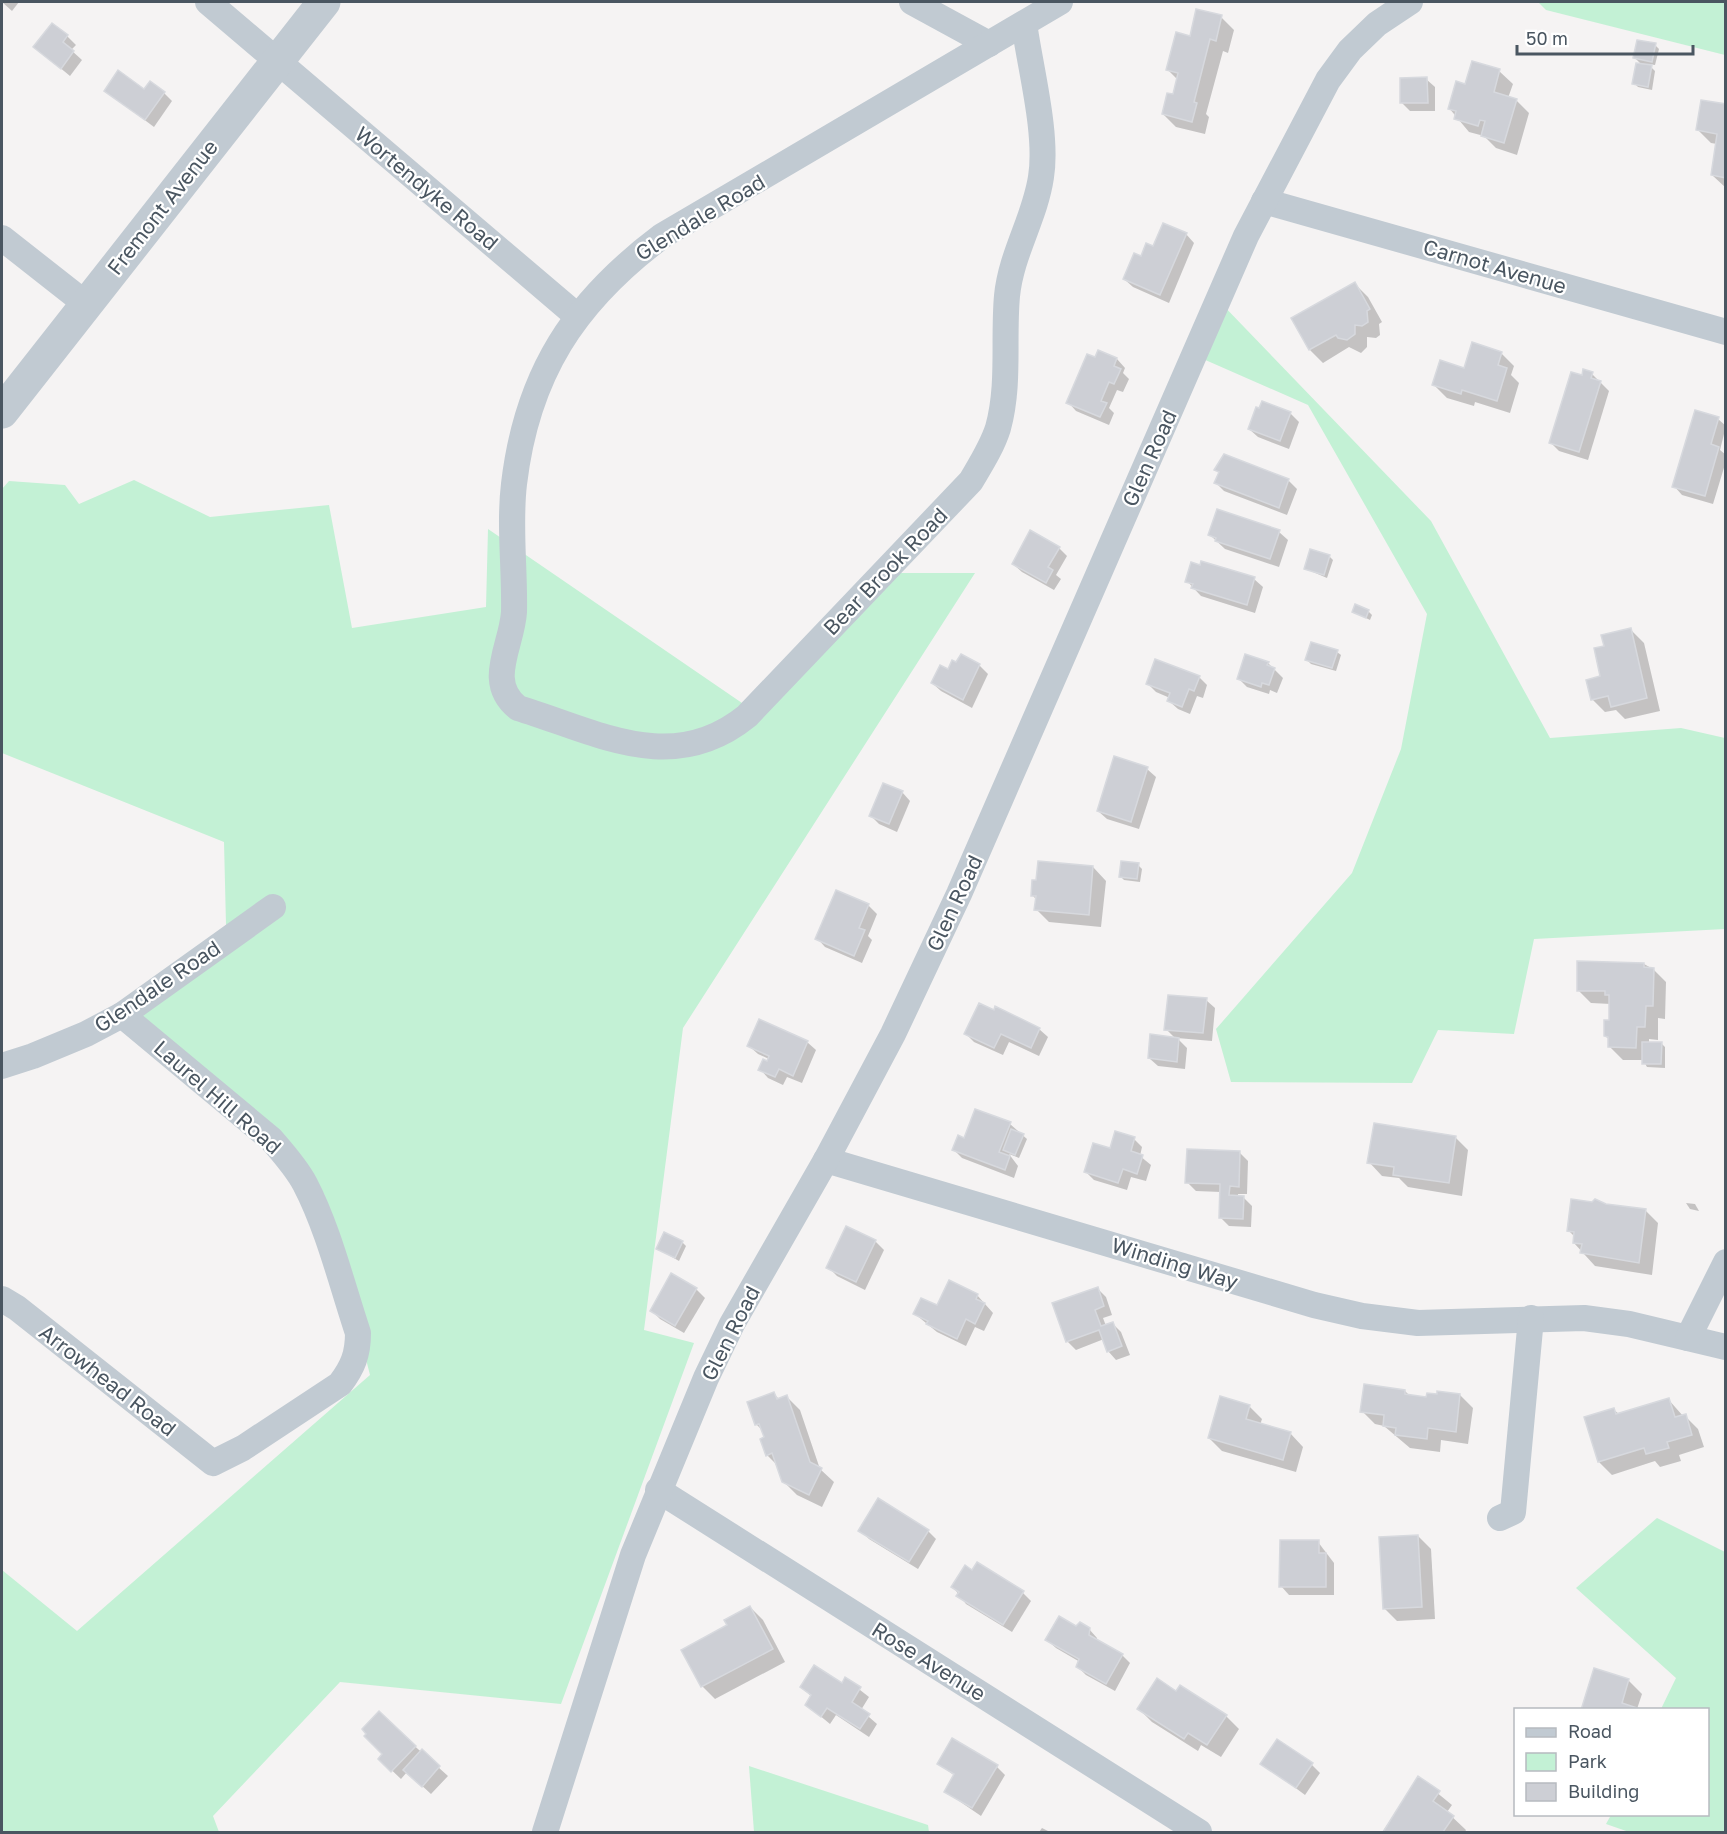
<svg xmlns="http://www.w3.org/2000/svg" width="1727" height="1834" font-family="'Golos Text',sans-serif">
	<rect width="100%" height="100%" fill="#f5f3f3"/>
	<g fill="#c3f1d5">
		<path d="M1538,2H1725V55L1546,10Z"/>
		<path d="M1218,300L1431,521L1550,738L1681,728L1725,738V929L1534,939L1514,1034L1438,1030L1412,1083L1231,1082L1216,1029L1352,873L1401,749L1427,614L1308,405L1194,355Z"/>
		<path d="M134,480L210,517L329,505L352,628L486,607L488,529L742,703L872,573H975L683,1028L644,1330L694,1343L561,1704L340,1682L213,1816L219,1832H2V1570L77,1631L370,1375L324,1194L128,1030L226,925L224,842L2,753V489L9,481L65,485L79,504Z"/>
		<path d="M1657,1518L1725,1552V1832H1629L1606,1824L1611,1815L1708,1814V1710L1661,1709L1676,1678L1576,1588Z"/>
		<path d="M749,1766L928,1825L929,1832H754Z"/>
	</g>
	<g fill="#0003">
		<path d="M2,2H19L12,11Z"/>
		<path d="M1221,17L1234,30L1228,53L1223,51L1206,114L1209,117L1205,134L1176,127L1163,114L1174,96L1178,80L1168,70L1191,38Z"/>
		<path d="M67,36L76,45L71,50L82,60L70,76L35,47Z"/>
		<path d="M1655,45L1659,49L1655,65L1648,64L1655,71L1652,90L1638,87L1634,83L1642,65L1635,58Z"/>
		<path d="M1499,71L1513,84L1508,98L1516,100L1529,113L1517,155L1496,148L1484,136L1469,132L1449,108L1466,85Z"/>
		<path d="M1426,79L1435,87V111H1410L1402,103Z"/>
		<path d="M106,91L164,93L172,101L154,127Z"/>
		<path d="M1726,105V188L1712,175L1717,144L1711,143L1698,130Z"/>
		<path d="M1186,234L1194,243L1169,303L1133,287L1124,279L1141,258Z"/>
		<path d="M1355,284L1368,297L1382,322L1379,324L1380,335L1376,338L1367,337V347L1361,353L1349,347L1323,363L1310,350L1293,319Z"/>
		<path d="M1099,352L1117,359L1125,368L1123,373L1129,379L1123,392L1117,390L1109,408L1114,413L1109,425L1076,411L1068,402Z"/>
		<path d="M1501,353L1514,366L1511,375L1519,383L1510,413L1475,402L1474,406L1447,398L1434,385Z"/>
		<path d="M1592,374L1609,391L1588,460L1559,451L1551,443L1582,377Z"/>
		<path d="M1290,413L1299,422L1289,449L1258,437L1249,429Z"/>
		<path d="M1718,419L1726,426L1720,450L1726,455V461L1713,504L1682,495L1674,486Z"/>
		<path d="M1216,470L1288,480L1297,489L1287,515L1224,491L1216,483L1220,474Z"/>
		<path d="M1279,532L1288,540L1279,567L1225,549L1210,535Z"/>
		<path d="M1059,548L1067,556L1056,575L1061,579L1054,590L1022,572L1013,564Z"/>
		<path d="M1329,556L1333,560L1327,578L1306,569Z"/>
		<path d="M1254,579L1263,587L1255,613L1201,596L1187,581Z"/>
		<path d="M1368,611L1372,615L1370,620L1354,612Z"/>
		<path d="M1631,630L1644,643L1660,711L1625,719L1616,710L1605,712L1592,699L1602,677L1605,647Z"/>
		<path d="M1337,652L1341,655L1336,671L1311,664L1307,660Z"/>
		<path d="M1268,663L1283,678L1277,693L1270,690L1269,694L1247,687L1238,678Z"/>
		<path d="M979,665L988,674L972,708L941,691L932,683L948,671Z"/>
		<path d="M1199,677L1207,685L1203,698L1197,696L1190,714L1178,709L1169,701L1170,698L1156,692L1148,684Z"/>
		<path d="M1147,769L1156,777L1139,829L1107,819L1098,811Z"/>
		<path d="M902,792L910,801L897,832L879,824L870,815Z"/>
		<path d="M1138,865L1142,869L1140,882L1124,880L1120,876Z"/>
		<path d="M1093,867L1106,881L1101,927L1049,922L1036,909L1037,900L1032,895Z"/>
		<path d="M837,892L868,905L877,914L868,936L872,940L862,963L825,947L817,938Z"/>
		<path d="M1644,964L1653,969L1666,982L1665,1019L1658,1018V1040L1649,1039V1043L1662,1044L1665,1047V1068L1647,1067L1643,1060H1623L1610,1047V1040L1605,1036L1610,1022L1611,1004L1591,1003L1578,990Z"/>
		<path d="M1206,1000L1215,1008L1212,1041L1177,1038L1187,1048L1185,1069L1158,1066L1149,1058L1176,1039L1166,1029Z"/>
		<path d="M995,1012L1039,1029L1048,1037L1039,1056L1009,1042L1003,1055L974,1042L966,1034Z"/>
		<path d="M807,1042L816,1050L802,1083L787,1077L783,1085L768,1078L760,1069L769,1059L758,1054L749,1046Z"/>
		<path d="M1010,1124L1027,1139L1019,1158L1009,1154L1018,1166L1014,1178L962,1158L954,1150L965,1140Z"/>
		<path d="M1455,1137L1468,1150L1462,1196L1408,1187L1399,1178L1382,1176L1369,1162Z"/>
		<path d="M1134,1139L1142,1147L1140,1156L1151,1165L1146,1181L1131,1177L1127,1190L1094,1180L1085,1171L1111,1150Z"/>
		<path d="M1240,1153L1248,1161L1247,1194H1238V1197H1243L1252,1206L1251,1227L1229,1226L1220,1217L1221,1192L1196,1191L1187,1182Z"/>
		<path d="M1686,1203L1695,1204L1699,1211L1690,1209Z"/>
		<path d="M1606,1205L1645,1210L1658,1223L1652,1275L1595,1266L1574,1243L1575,1237L1568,1230Z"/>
		<path d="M847,1228L876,1242L884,1250L865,1290L837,1276L828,1267Z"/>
		<path d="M682,1242L686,1246L679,1261L658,1249Z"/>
		<path d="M1097,1288L1106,1297L1112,1315L1103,1318L1106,1326L1113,1324L1121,1332L1130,1355L1116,1360L1108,1351L1104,1339L1076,1350L1067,1341Z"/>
		<path d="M696,1289L705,1298L684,1333L660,1319L652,1311Z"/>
		<path d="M977,1295L993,1313L984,1331L975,1327L966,1346L937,1332L915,1314Z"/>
		<path d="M1405,1391L1410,1396L1428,1398L1460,1395L1473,1408L1468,1444L1441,1440L1440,1452L1410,1448L1384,1426L1375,1424L1362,1411Z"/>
		<path d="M774,1394L779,1399L787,1397L800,1410L820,1469L834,1482L822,1507L797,1495L783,1481L778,1466L767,1455L763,1431L756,1424Z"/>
		<path d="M1668,1399L1683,1416H1685L1698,1429L1704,1447L1679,1455L1681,1461L1660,1467L1655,1461L1612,1475L1599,1462L1614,1410L1619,1414Z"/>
		<path d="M1249,1406L1262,1419L1260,1425L1290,1433L1303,1447L1296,1472L1222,1451L1209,1438Z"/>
		<path d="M860,1530L928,1531L936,1539L918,1569L869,1539Z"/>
		<path d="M1418,1536L1431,1549L1435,1619L1397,1621L1384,1608Z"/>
		<path d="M1318,1542L1334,1563V1595H1289L1281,1586Z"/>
		<path d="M953,1587L1023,1593L1031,1601L1012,1632L966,1604Z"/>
		<path d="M750,1607L763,1620L785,1662L715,1699L702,1686L729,1626Z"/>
		<path d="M1077,1628L1089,1629L1097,1638V1641L1122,1655L1130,1663L1115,1691L1086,1675L1077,1666L1080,1662L1056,1648L1047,1640Z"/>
		<path d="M1595,1670L1629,1681L1642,1694L1637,1709L1582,1710Z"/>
		<path d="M846,1679L869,1697L861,1710L877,1724L869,1737L836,1715L830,1724L807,1705L812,1697L801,1687L842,1685Z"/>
		<path d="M1139,1709L1226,1716L1239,1729L1221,1757L1201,1745L1198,1751L1152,1722Z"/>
		<path d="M379,1714L448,1776L431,1794L407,1772L401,1779L380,1759L384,1754Z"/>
		<path d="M1262,1763L1312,1765L1320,1773L1305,1795Z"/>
		<path d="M939,1764L997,1767L1005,1775L981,1816L946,1792L955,1776Z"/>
		<path d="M1419,1778L1452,1805L1447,1812L1466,1830L1465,1832L1383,1831Z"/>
		<path d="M1042,1828L1050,1832H1039Z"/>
	</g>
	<g fill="#cdcfd5" stroke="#d7d9de" stroke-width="1.5">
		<path d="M1196,9L1222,15L1216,41L1210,39L1194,102L1197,103L1192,122L1162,114L1167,93L1173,94L1178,73L1166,70L1176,32L1190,36Z"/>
		<path d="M52,23L68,35L63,42L74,51L61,69L33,47Z"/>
		<path d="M1637,40L1656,43L1652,62L1633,58Z"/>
		<path d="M1472,61L1500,69L1494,92L1517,99L1504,143L1481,136L1485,121L1480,120L1478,126L1454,119L1456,111L1448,109L1456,81L1465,84Z"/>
		<path d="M1636,63L1652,65L1648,87L1632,84Z"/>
		<path d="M118,70L144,89L150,81L165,92L145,120L104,91Z"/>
		<path d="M1427,77L1428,103H1400V78Z"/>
		<path d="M1701,100L1726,104V178L1711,175L1717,134L1696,130Z"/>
		<path d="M1163,223L1187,233L1160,295L1123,279L1134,253L1141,256L1146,243L1153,246Z"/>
		<path d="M1355,282L1370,309L1367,311L1368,322L1362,326L1355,325V334L1347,340L1338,338L1336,335L1309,350L1291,318Z"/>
		<path d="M1472,342L1502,352L1498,365L1507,368L1497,401L1462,390L1461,394L1432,385L1440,360L1464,368Z"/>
		<path d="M1098,350L1117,358L1114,366L1121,369L1114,384L1109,382L1101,401L1107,403L1100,417L1066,403L1087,354L1095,357Z"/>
		<path d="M1583,369L1593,372L1591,378L1601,381L1579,452L1549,443L1571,372L1582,375Z"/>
		<path d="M1262,401L1291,412L1280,441L1248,429L1256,407L1259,408Z"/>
		<path d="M1695,410L1719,417L1711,444L1719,447L1705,496L1672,487Z"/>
		<path d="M1224,454L1289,479L1279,508L1214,483L1219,472L1214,470Z"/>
		<path d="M1217,509L1280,530L1270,559L1215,541L1216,538L1208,535Z"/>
		<path d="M1030,530L1060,547L1048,567L1053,570L1046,583L1012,564Z"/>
		<path d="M1310,549L1330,555L1324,575L1304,569Z"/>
		<path d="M1201,561L1255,577L1247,605L1191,588L1193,584L1185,582L1191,562L1200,565Z"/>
		<path d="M1355,604L1369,610L1366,618L1352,612Z"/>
		<path d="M1631,628L1647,698L1611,707L1608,696L1591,700L1586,680L1600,676L1594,648L1604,646L1601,635Z"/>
		<path d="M1311,642L1338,650L1332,668L1305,660Z"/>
		<path d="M961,654L980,664L963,700L931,683L940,665L948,669L952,660L956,662Z"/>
		<path d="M1245,654L1269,662L1267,665L1275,668L1269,685L1262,683L1261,687L1237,679Z"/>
		<path d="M1155,659L1200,676L1194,691L1189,689L1182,707L1167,701L1170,693L1146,684Z"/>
		<path d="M1114,756L1148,767L1131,822L1097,811Z"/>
		<path d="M883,783L903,791L889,824L869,816Z"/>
		<path d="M1038,861L1093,866L1089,915L1034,910L1036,896H1031L1032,880H1036Z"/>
		<path d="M1121,861L1139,863L1137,879L1119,877Z"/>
		<path d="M836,890L869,904L859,928L865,930L854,956L815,939Z"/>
		<path d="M1577,961L1644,963V967L1654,968L1653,1006H1646L1645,1027H1637L1636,1048L1608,1047V1037L1604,1036V1020H1609V995H1605V991H1577Z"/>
		<path d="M1168,995L1207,998L1203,1033L1164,1030Z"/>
		<path d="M979,1003L994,1010L995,1006L1040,1028L1031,1048L1001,1034L994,1048L964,1034Z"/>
		<path d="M759,1019L808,1041L793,1076L779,1069L775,1077L758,1070L763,1059L767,1061L769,1056L747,1046Z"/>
		<path d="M1150,1034L1179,1038L1177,1062L1148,1058Z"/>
		<path d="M1642,1042H1662L1661,1064H1642Z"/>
		<path d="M975,1109L1011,1122L999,1152L1010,1156L1005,1170L952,1150L958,1135L964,1138Z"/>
		<path d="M1374,1123L1456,1136L1449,1183L1393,1175L1394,1167L1367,1163Z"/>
		<path d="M1011,1129L1024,1134L1015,1155L1003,1150Z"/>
		<path d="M1115,1131L1135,1137L1131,1151L1143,1155L1137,1174L1123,1169L1118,1183L1084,1172L1093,1143L1110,1148Z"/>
		<path d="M1187,1149L1240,1151L1239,1187L1230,1186L1229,1195L1244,1196L1243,1219L1219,1218L1220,1184L1185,1183Z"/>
		<path d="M1571,1199L1592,1202L1595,1199L1606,1204L1646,1209L1639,1263L1580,1253L1582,1244L1573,1243L1574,1232L1567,1231Z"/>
		<path d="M846,1226L876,1240L856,1282L826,1268Z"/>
		<path d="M664,1232L683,1241L675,1258L656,1249Z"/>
		<path d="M671,1273L697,1288L675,1326L650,1311Z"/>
		<path d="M949,1280L978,1294L976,1299L985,1303L975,1324L966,1319L957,1339L926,1324L928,1321L913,1314L921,1298L937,1305Z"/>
		<path d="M1098,1287L1104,1306L1095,1310L1101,1326L1113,1322L1122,1346L1107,1352L1099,1330L1066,1342L1052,1303Z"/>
		<path d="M1364,1384L1405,1390V1394L1426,1397L1427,1393L1437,1394V1391L1460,1394L1456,1432L1428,1428L1427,1439L1395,1435L1396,1428L1383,1426L1384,1415L1360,1412Z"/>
		<path d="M774,1392L777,1399L787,1395L810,1462L822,1468L809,1495L782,1482L772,1453L766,1456L760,1439L764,1437L759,1424L755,1425L747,1402Z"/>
		<path d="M1220,1396L1250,1405L1246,1419L1291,1432L1283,1460L1208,1438Z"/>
		<path d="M1669,1398L1675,1417L1686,1414L1692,1435L1667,1442L1669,1448L1646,1454L1644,1448L1598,1462L1584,1417L1614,1408L1616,1414Z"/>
		<path d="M878,1498L929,1530L909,1562L858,1531Z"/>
		<path d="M1418,1535L1422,1607L1383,1609L1379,1537Z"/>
		<path d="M1280,1540H1319V1553H1326V1587H1279Z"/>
		<path d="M977,1562L1024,1591L1003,1625L956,1596L959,1592L951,1587L965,1565L972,1570Z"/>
		<path d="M750,1606L773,1649L701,1687L681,1650L727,1625L724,1620Z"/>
		<path d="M1059,1616L1076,1626L1080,1622L1090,1628L1089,1635L1123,1654L1106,1684L1076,1667L1079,1659L1045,1640Z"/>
		<path d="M814,1665L842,1683L845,1677L861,1687L852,1702L870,1714L860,1729L827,1708L821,1717L805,1705L811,1695L800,1687Z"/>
		<path d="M1594,1668L1629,1679L1622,1703L1643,1710H1581Z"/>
		<path d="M1157,1678L1176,1691L1180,1685L1227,1715L1207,1745L1188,1733L1184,1739L1137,1709Z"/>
		<path d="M379,1711L416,1746L391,1772L378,1759L382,1754L364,1736L366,1734L362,1729Z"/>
		<path d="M952,1738L998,1765L972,1808L944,1792L954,1774L937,1764Z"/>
		<path d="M1277,1739L1313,1763L1296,1788L1260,1764Z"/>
		<path d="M422,1749L440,1766L422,1787L403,1770Z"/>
		<path d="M1418,1776L1440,1791L1433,1801L1454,1816L1443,1832H1383Z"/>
	</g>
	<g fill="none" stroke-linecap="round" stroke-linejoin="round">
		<g stroke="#c1cad2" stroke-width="26">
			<path d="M208,2L577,316"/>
			<path d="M912,2L989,44"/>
			<path d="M1024,23C1030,67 1048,134 1041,177C1035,218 1011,254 1007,296C1003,339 1010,385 998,428C992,447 981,464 971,481L747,716C672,777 597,732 518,708C485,682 512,646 514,612C515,569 509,526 514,484C527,374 574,302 662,236L1060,2"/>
			<path d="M1264,201L1726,332"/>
			<path d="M2,238L86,304"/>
			<path d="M2,1066L33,1056L86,1034L122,1015L273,907"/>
			<path d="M826,1160L1314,1305L1362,1316L1418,1323L1584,1318L1629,1324L1726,1347"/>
			<path d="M2,1299L17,1308L213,1463L243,1448L340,1384C353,1367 358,1354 358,1333C342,1285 328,1228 305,1184C296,1167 283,1153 271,1139L122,1015"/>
			<path d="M1688,1338L1726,1262"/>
			<path d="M658,1490L1199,1832"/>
			<path d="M1500,1518L1513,1512L1531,1318"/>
			<path d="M545,1832L633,1555L706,1378L732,1324L826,1160L893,1034L959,894L1246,236L1328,80L1350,50L1377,24L1410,2"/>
		</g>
		<path stroke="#c1cad2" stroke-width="33" d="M2,412L324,2"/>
	</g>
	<g text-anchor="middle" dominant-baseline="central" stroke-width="4.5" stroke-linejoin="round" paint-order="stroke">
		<g font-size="21" fill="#4a5661" stroke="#fff">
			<text transform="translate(427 188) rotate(40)">Wortendyke Road</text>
			<text transform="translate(162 207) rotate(-52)">Fremont Avenue</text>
			<text transform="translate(700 217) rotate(-31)">Glendale Road</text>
			<text transform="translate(1495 266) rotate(16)">Carnot Avenue</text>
			<text transform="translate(1149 458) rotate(-66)">Glen Road</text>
			<text transform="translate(885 571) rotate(-46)">Bear Brook Road</text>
			<text transform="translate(954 903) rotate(-65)">Glen Road</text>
			<text transform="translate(157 986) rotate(-34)">Glendale Road</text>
			<text transform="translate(218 1097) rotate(41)">Laurel Hill Road</text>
			<text transform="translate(1175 1263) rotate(17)">Winding Way</text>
			<text transform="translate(730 1333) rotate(-63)">Glen Road</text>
			<text transform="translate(108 1380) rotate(38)">Arrowhead Road</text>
			<text transform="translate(929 1661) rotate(32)">Rose Avenue</text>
		</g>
	</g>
	<rect width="1727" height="1834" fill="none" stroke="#4a5661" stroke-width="6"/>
	<rect x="1514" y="1708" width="195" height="108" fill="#ffffff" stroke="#b7bbc0" stroke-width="1.5"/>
	<rect x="1526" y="1728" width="30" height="9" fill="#c1cad2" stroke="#b7bbc0" stroke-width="1.5"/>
	<text x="1568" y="1738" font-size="18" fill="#4a5661">Road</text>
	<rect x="1526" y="1753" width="30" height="18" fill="#c3f1d5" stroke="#b7bbc0" stroke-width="1.5"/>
	<text x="1568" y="1768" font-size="18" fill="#4a5661">Park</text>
	<rect x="1526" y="1783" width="30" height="18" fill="#cdcfd5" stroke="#b7bbc0" stroke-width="1.5"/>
	<text x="1568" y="1798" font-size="18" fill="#4a5661">Building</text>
	<path d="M1517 45v9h176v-9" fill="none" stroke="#4a5661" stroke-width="3"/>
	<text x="1526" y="45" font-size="18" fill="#4a5661" stroke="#ffffff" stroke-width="4.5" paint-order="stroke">50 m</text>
</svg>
